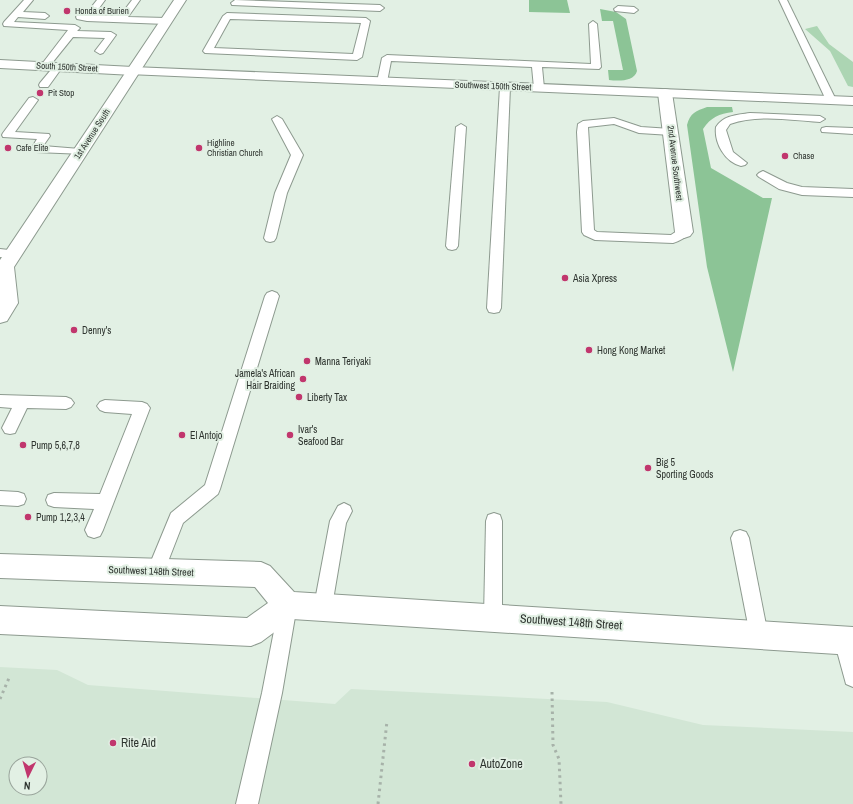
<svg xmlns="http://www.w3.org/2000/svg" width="853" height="804" font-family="'Archivo Narrow',sans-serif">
	<rect width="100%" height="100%" fill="#e2f0e4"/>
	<path fill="#d2e6d5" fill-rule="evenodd" d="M0,667L57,670L88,685L335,704L351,689L607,702L703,725L853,732V804H0ZM16,764H40V788H16Z"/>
	<path fill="#acd5b3" d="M817,26L829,44L853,62V87L848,86L830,51L805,29Z"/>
	<g fill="#8cc496">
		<path d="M529,0H567L570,13L529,12Z"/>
		<path d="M600,9L616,12L626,19L637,71C634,82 618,81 609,80L608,70H623L613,21H602Z"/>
		<path d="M707,107H732L733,112C719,114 711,117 703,129L711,168L763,198H772L733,372L707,267L687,125C690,113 696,111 707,107Z"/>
	</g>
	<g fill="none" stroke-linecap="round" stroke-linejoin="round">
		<g stroke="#8d9a8f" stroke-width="2">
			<g id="service">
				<path d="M24,0H33L23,12L45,13L49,16L45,19L18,17L14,22L75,25L80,28L77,31L111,32L116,35L103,53L100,54L95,51L105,38L73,37L48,68H42L40,66L42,64L68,30L4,26L3,24L4,22Z"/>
				<path d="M97,0H105L94,15L120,16L132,0H140L128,17L166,18L170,21L166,24L87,21L77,19L76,17L77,15H85Z"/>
				<path d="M235,0L380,5L384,8L380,11L232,5L231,3Z"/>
				<path d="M779,0H787L836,100L835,102L831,103L826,100Z"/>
				<path d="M618,6L634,7L638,10L634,13L615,11L614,9Z"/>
				<path d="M227,13L366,18L370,21L362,57L357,60L205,53L203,51L223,16ZM230,19L361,23L353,54L214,48Z"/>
				<path d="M593,21L597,24L601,67L599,69L542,67L544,88L543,90L539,91L534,88L532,67L391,61L387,82L382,85L377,82L382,58L387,55L591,64L589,24Z"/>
				<path d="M58,64L61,65L63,67L61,69L48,87H40L39,85L40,83L55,65Z"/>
				<path d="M505,84L510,87L501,308L499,312L494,313L489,312L487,308L500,87Z"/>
				<path d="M33,97L38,100L15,132L49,134L50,136L43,146L80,149L84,150L85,152L84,154L36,152L31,149L37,139L3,137L2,135L3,133L29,98Z"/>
				<path d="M750,113L820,116L825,119L820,122C791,120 758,114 730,124L726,130L733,152L747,163L745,165L741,166C725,162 714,143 716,127C724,115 737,115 750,113Z"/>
				<path d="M277,116L282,119L303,155L287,193L276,238L274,241L270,242L266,241L264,238L275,193L291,155L272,119Z"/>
				<path d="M614,118L641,127L671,129L676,132L671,135L639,133L614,124L588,127L594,230L597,232L671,235C677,231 681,227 688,229L690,232C687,237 679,241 673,243L595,240L584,235L582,232L577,132L578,124L583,121Z"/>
				<path d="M461,124L466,127L458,246L456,249L452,250L448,249L446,246L456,127Z"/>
				<path d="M826,127L853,128V134L822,132L821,130L822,128Z"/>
				<path d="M763,171L787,183L802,187L853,189V197L802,195L779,189L759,177L757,175L759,173Z"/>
				<path d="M0,249L18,251L20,254L18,257L14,258L0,257Z"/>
				<path d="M272,291L277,293L279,296L220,489L218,494L183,523L162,577L156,580L150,577L147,571L171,513L205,485L265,296L267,293Z"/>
				<path d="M0,395L66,397L71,399L74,403L71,407L66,409L27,408L15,433L10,434L5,433L2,428L12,408L0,407Z"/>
				<path d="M105,400L142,402L147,404L150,408L103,530L100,536L94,538L88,536L85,530L94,509L54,507L48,505L46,500L48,495L54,493L100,494L132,414L105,412L100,410L97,406L100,402Z"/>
				<path d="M0,491L18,492L24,494L26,499L24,504L18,506L0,505Z"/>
				<path d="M344,503L350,506L352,511L346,523L332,606L329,612L323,615L317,612L314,606L330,521L338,506Z"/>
				<path d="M494,513L500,515L502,521V617L500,624L493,626L486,624L484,617L486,521L488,515Z"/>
				<path d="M740,530L746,532L749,538L768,635L766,642L759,644L752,642L750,635L731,538L734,532Z"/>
				<path d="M288,596L294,599L297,605L282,693L258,804H236L262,693L279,605L282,599Z"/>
				<path d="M843,631L850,633L853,642V687L846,684L834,640L836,633Z"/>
			</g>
		</g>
		<g stroke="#8d9a8f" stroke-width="2">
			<g id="minor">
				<path d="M0,60L133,67L138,68L140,71L138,74L133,75L0,68Z"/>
				<path d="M665,89L670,90L672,93L693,232L690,236L684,238L678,236L675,232L658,93L660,90Z"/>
			</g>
		</g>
		<g stroke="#8d9a8f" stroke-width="2">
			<path id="tertiary" d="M133,67L853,97V105L128,74L126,71L128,68Z"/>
		</g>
		<g stroke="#8d9a8f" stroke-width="2">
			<g id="secondary">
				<path d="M174,0H186L14,267L18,303L7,321L0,323V260Z"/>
				<path d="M0,554L261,562L270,566L294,592L853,627V655L292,619L261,642L251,646L0,634V606L247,618L268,603L255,587L0,578Z"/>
			</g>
		</g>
		<g stroke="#a7b2a9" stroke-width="3" stroke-dasharray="2.5 4" stroke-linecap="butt">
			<path d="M552,692L553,745L559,759L561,804"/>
			<path d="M0,699L9,678"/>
			<path d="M378,804L387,721"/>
		</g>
		<use href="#service" fill="#fff" fill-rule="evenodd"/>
		<use href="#minor" fill="#fff" fill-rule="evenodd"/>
		<use href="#tertiary" fill="#fff" fill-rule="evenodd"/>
		<use href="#secondary" fill="#fff" fill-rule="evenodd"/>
	</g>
	<g fill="#c1366d" stroke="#e2f0e4" stroke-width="1.5">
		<circle cx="67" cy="11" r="4"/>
		<circle cx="40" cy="93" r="4"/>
		<circle cx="8" cy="148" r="4"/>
		<circle cx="199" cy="148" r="4"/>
		<circle cx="785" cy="156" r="4"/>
		<circle cx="565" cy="278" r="4"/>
		<circle cx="74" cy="330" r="4"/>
		<circle cx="589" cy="350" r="4"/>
		<circle cx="307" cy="361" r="4"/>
		<circle cx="303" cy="379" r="4"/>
		<circle cx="299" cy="397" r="4"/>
		<circle cx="182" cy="435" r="4"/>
		<circle cx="290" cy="435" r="4"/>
		<circle cx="23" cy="445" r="4"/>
		<circle cx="648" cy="468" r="4"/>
		<circle cx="28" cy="517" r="4"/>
		<circle cx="113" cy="743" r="4"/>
		<circle cx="472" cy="764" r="4"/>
	</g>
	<g text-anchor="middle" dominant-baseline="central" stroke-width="4" stroke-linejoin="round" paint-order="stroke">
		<g font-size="9" fill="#2e342f" stroke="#e2f0e4" text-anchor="start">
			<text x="75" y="11">Honda of Burien</text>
			<text x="48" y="93">Pit Stop</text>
			<text x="207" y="143">Highline<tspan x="207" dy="10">Christian Church</tspan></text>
			<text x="16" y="148">Cafe Elite</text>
			<text x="793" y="156">Chase</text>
		</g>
		<g font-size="9" fill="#2e342f" stroke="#e2f0e4">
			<text transform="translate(67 67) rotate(3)">South 150th Street</text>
			<text transform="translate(493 86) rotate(2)">Southwest 150th Street</text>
			<text transform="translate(92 134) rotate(-57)">1st Avenue South</text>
			<text transform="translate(675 163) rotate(83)">2nd Avenue Southwest</text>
		</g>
		<g font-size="10" fill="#2e342f" stroke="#e2f0e4" text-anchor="start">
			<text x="573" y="278">Asia Xpress</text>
			<text x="82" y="330">Denny's</text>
			<text x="597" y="350">Hong Kong Market</text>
			<text x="315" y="361">Manna Teriyaki</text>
			<text x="295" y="373" text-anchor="end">Jamela's African<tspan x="295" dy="12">Hair Braiding</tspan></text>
			<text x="307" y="397">Liberty Tax</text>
			<text x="298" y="429">Ivar's<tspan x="298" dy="12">Seafood Bar</tspan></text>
			<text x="190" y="435">El Antojo</text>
			<text x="31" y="445">Pump 5,6,7,8</text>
			<text x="656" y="462">Big 5<tspan x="656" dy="12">Sporting Goods</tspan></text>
			<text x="36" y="517">Pump 1,2,3,4</text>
		</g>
		<g font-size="10" fill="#2e342f" stroke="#e2f0e4">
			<text transform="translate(151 571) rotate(2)">Southwest 148th Street</text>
		</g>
		<g font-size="12" fill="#2e342f" stroke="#e2f0e4">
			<text transform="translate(571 622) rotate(4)">Southwest 148th Street</text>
		</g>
		<g font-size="12" fill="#2e342f" stroke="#e2f0e4" text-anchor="start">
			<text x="121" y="743">Rite Aid</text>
			<text x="480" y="764">AutoZone</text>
		</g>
	</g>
	<g transform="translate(28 776) rotate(185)"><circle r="19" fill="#e2f0e4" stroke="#9aa59c"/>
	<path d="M0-3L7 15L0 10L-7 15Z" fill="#c1366d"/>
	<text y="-6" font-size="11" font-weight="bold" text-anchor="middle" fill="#2e342f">N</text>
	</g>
</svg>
